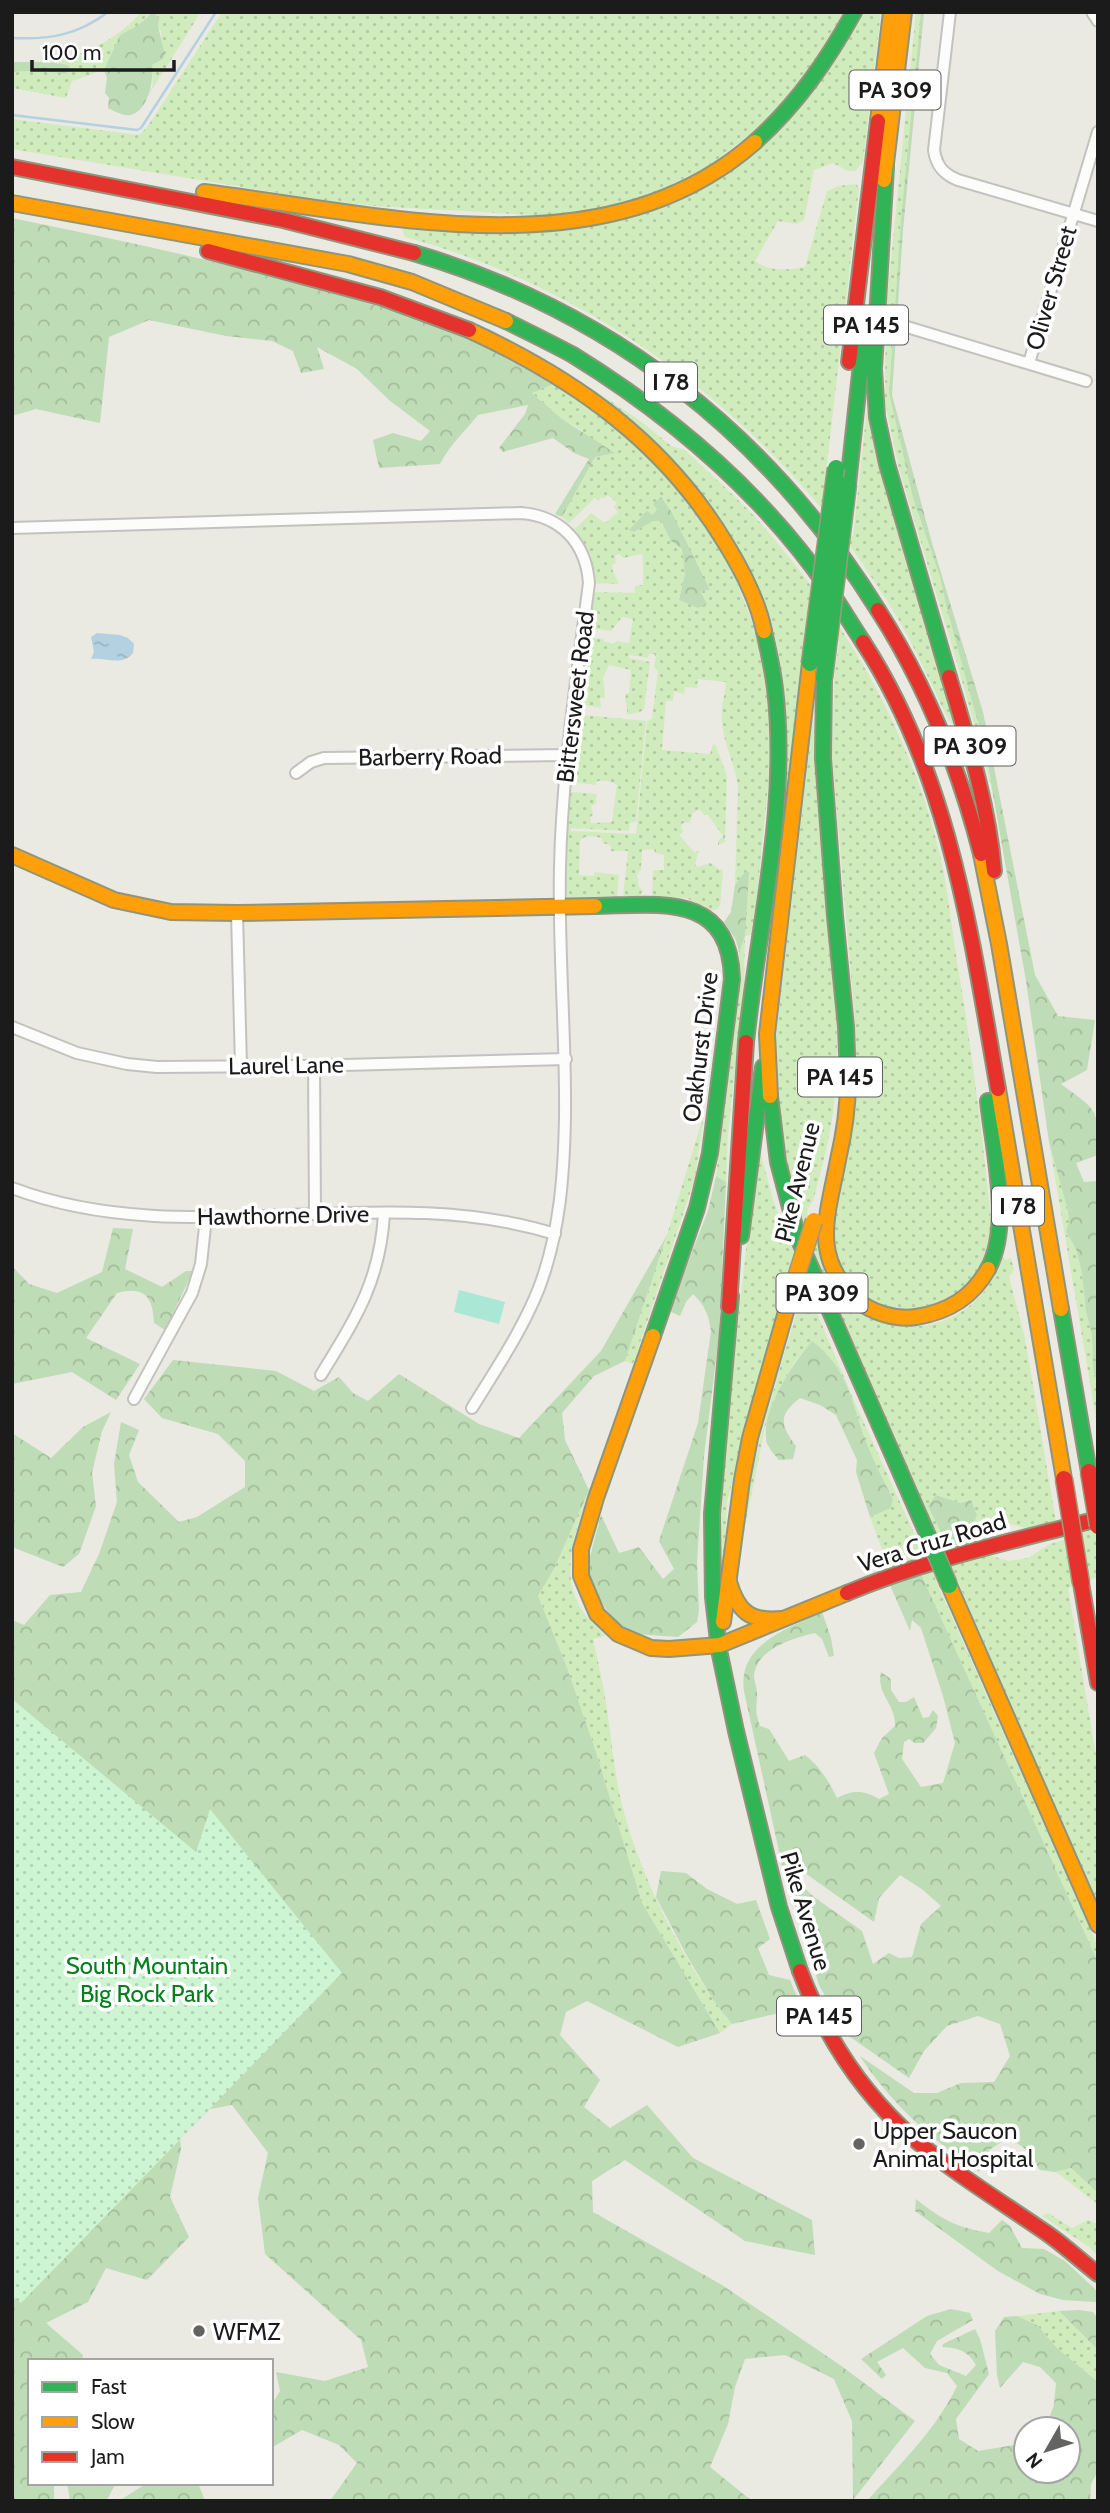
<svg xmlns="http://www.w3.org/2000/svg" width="1110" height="2513" font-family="Cabin,sans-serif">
	<defs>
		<pattern id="grass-dots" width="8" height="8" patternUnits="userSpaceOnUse" patternTransform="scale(1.75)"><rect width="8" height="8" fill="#d0ecbd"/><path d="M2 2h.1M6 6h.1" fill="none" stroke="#b2caa2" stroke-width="1.8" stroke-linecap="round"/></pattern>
		<pattern id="forest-crowns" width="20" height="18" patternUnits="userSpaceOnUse" patternTransform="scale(1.75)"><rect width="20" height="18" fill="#bedcb5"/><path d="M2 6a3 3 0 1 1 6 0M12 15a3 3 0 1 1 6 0" fill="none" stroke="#a3bc9b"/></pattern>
		<pattern id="park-dots" width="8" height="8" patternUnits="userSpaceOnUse" patternTransform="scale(1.75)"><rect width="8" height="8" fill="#cdf5d2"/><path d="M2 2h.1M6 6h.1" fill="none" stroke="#afd1b4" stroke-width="1.8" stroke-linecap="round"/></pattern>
		<pattern id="water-ripples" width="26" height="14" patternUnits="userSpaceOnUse" patternTransform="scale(1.75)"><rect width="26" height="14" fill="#b3d1e1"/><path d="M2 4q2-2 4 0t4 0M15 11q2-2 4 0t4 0" fill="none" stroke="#99b3c0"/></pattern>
	</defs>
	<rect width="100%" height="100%" fill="#eae9e2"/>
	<g fill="url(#grass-dots)" fill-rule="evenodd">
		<path d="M141,12H201L146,99L153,85L152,65L162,61L161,31L149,14L137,26L120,35L104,70L72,81L66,98L12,88V72L42,70L65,74L71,70L68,65L48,62C85,55 116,41 141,12Z"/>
		<path d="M222,12H844L804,82L757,129L707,167L648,196L600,210L550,216L375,206L321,200L12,149V119L139,135L148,126Z"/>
		<path d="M860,12H881L863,162L855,171H848L833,163L814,170L804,220L797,224L778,221L755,261C768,272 789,270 805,267L827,191L839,186L856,184L859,188L823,498L853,537L867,408L955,721L952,724C942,710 936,692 928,677C914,647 898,616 879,589C865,567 850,545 834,524C727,388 572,282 405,237L401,226L545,231L734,167Z"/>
		<path d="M916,12H921L901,219L889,393L913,498L940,577L946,605L969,686L995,800L957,663L899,469L885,402L886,309Z"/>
		<path d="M554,384L604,418L649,455L704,522L733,573L754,626L765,675L772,749L753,934L745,936L744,984L728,1134L726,1182L716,1176L741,973L739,953L745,936L746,872L735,885L738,789C736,766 724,745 722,722C720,709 725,696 726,682L698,679L697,688L685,687L684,694L674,691L673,701H666L662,750L710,754L713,744L716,746L727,776L725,842L718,845V841L723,836L708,815H705L699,809L693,813L690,822L683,823L681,826L683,832L679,835L695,853L699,850L695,864L697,867L710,863L720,870L723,869L720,906L716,910H712L686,898L652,897L653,870H664V855L655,853L654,849L642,850L641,870L637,874L639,887L643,890L638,899L626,900L623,897L628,851H611L610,845L603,843L601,838C593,836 587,835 580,840L579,875L594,876V872L619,875L617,896L614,901H571L567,899L565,879L569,794L572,792L597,794L595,805H591L593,814L590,818L591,823L612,822L617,785C610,781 603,779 596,782V785L572,782L579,713L584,711V715L646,721L636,822L630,823L629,831L571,828V831L636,834L647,722L652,718L658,671L654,666L656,657L654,654H649L648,658L629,655V658L650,662L644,709L640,712L627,715C628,707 624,701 626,693H629L631,670L609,665L603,677L605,698H600L601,708L579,704L587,637L603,639L605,642L614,644L616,641L629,643L633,619L622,617L611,631L589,628L593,592L635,593V586L643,585C643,575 644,565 642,554L623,558L619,554L615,556L616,563L613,564L612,569L619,584L593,583L591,555L575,529L591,513L605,523L618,512L614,507L617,503L608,495L604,498L602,497L598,500L595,498L569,523L562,517L595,457L606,455L580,429L562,419L531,392ZM657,509L709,590L699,591L707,604L679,600L685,573L682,549L671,541L661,521H653L634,532L630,530L647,512L653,515Z"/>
		<path d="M588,386L642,422L671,446L685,450C708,472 732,493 754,516C795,561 833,613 863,665C896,722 924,788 939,851C948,887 951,925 957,961C972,1050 983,1139 992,1229L990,1245L970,1288L925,1312L878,1306L849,1283L832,1244L855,1022L832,756L834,680L839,642L823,617L785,790L742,558Z"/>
		<path d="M813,718L815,725C817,836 838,948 837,1060C837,1108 826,1155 813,1201C800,1215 812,1230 818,1245C826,1268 832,1289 851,1306C889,1338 950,1332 982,1294C992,1283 997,1270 1002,1256L1006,1260L1011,1258L1014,1270L1009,1277L1025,1338L1056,1522L1030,1529L1006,1523L992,1529L980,1543L891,1567L888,1565L870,1517L891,1508L893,1498C883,1479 873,1460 865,1439C851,1400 848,1368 812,1341L794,1363L782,1384L765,1427L740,1551L737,1576L739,1594L749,1607L769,1614C755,1615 744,1609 738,1597C730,1576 738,1549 741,1528C755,1445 781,1365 805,1285L856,1405L922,1551L943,1545L924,1511L888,1429L799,1222L781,1153L775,1090V1044ZM936,1495L960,1503L971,1500L977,1515L974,1523L981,1533L949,1546L928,1506Z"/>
		<path d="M704,1114L695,1178L633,1364L625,1361L667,1235Z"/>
		<path d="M1049,1142L1068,1211L1069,1221L1066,1233L1076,1249L1082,1273L1086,1312L1092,1334L1093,1369L1098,1386V1430Z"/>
		<path d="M758,1144L774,1203L795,1256L727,1502L724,1567L718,1565L717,1527L725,1436Z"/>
		<path d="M589,1490C577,1530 557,1573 583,1612C589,1620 598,1628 605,1636L593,1639C597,1658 602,1677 605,1697C610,1725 612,1753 617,1781C631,1861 682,1961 732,2024L720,2033L642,1903L595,1749L566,1665L538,1596L554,1569Z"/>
		<path d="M1098,1528V1577L1068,1588L1098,1768V1907L952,1568L933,1574L1098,1947V1962L920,1572L988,1555L1009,1561L1028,1558L1048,1545Z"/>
		<path d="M1071,2168L1098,2193V2204C1082,2194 1071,2181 1055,2172Z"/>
		<path d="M1048,2213L1072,2228L1088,2220L1098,2224V2256L1088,2246L1042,2216Z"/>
		<path d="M1059,2311L1098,2350V2382L1057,2348L1037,2325L1017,2316Z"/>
	</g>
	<g fill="url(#forest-crowns)">
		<path d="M153,12L159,18L158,26L165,55L162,60L152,65C154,80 148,112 130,115C123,116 114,111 108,108L109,98L105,93L107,78L104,70L120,35L137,26Z"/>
		<path d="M921,12H924L903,230L892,395L932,543L983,712L1035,975L1058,1016L1095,1020L1087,1070L1061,1084C1099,1112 1098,1108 1098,1155L1076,1163L1084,1182L1098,1181V1386L1093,1369L1092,1334L1086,1312L1082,1273L1076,1249L1066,1232L1069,1221L1068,1211L1049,1142L1026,981L985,749L946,605L940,577L913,498L889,393L901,219Z"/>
		<path d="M12,62H48L68,65L71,70L65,74L42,70L12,72Z"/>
		<path d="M12,218C122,241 231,263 339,295C377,306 418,316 455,333C489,349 521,366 554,384L532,393L562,419L615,453L595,457L562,517L555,514L589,459L574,453L553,438L503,452L499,448L525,414L528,405L478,415C465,431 449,446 440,464L379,468L373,440L393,433L421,441L430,431L389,400L357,369L317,347L324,369L301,373L293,351L272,341L226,336L149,320L109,337L100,423L36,409L12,416Z"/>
		<path d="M661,497L672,513L710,590L700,591L707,604L698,608L679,600L685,573L682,549L671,541L661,521H653L634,532L629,530L647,511L653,515L657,509L653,504Z"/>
		<path d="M746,871L749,872L745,936L739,953L736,940L724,922L731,912L735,885Z"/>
		<path d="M716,1176L726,1182L719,1336L704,1456L697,1562L699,1611L697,1622L678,1637L635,1634L615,1621L595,1594L587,1568L601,1515L619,1553L639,1547L663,1579L674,1569L659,1541L698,1423L711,1331C709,1316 705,1305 693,1294L686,1302L680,1316L669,1311L708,1211Z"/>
		<path d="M113,1228L133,1229L125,1269L162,1287L186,1271H193L165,1330L154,1323C153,1296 144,1286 117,1293L86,1338L140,1364L116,1400L72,1372L12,1384V1266L29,1284L57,1293L102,1272Z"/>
		<path d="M667,1235L625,1361L594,1376L562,1413L565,1440L589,1490L554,1569L538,1596L566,1665L595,1749L642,1903L720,2033L678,2047L587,2001L566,2012L560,2035L600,2080L584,2107L610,2128L647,2105L693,2158L812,2220L815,2255L745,2241L625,2160L592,2181L593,2212L722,2285L840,2365L915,2421L853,2500L852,2421L834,2379L785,2355L745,2359L735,2387L728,2424L710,2467L752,2501H330L357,2463L339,2445L302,2430L271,2448V2406L280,2391L276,2372L325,2381L368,2367L361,2340L265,2254L258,2198L268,2153L232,2105L210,2109L180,2139L181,2149L170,2197L189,2237L147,2280L106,2268L88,2302L46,2323L83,2355L82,2361H30V2483H54V2501H12V1620L24,1625L50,1595L81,1592L99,1554L117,1502L114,1464L121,1422L139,1430L129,1455L138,1482L179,1522L197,1517L245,1487V1461L218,1434L162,1418L144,1399L173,1360L276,1371L314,1391L339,1377L353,1393L368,1401L399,1374L479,1424L519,1438L601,1351Z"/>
		<path d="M812,1341C848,1368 851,1400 865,1439C873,1460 883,1479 893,1499L891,1508L870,1517L856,1472L857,1460L836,1415L820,1405L800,1398C778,1415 780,1425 796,1446L793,1459L779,1460C775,1455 769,1449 767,1443C759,1412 793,1364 812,1341Z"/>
		<path d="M111,1412L102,1431L92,1473L96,1506L79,1554L63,1567L12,1547V1433L51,1458L83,1427Z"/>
		<path d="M936,1495L960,1503L971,1500L977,1515L974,1523L981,1533L948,1546L928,1506Z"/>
		<path d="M920,1572L1098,1962V2193L1071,2168L1055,2172L1040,2170L1023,2147L1008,2138L989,2150L979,2172C934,2141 890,2103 860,2056L914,2093H937L961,2083L994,2082L1010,2056L1000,2024L978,2016L947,2026L924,2051L909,2078L846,2034L819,1985L788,1882L799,1883L814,1897L862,1931L873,1964L889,1953L899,1958L912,1957L921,1924L941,1906L923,1890L900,1875L879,1898L874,1922L798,1868L782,1865L744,1691C737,1644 788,1629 822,1612L831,1638L834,1656L829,1657L822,1639L815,1633C793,1638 756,1649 754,1676C754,1682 757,1687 757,1693C757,1710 754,1708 760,1726L769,1729L789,1761L805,1755C821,1768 828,1780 837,1798C854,1790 863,1790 879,1799L889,1794L874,1753L882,1738L895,1726C896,1703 876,1695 881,1672L891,1679V1690L899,1702H906L914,1697L923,1718L929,1717L933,1710L938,1716L936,1728L923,1743H915L909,1739L904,1742L902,1759L921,1787L943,1783L955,1743L943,1696L921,1628L912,1620L910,1631L890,1585L891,1581Z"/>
		<path d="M661,1871L686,1873L707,1889L737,1904L756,1900L770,1939L758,1948L769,1975L790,1980L802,2009L793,2020L775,2014L732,2024L714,2001L687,1956L656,1897Z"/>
		<path d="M916,2199C942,2220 956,2227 989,2233L1002,2220L1010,2226L1022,2248L1044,2249L1065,2261L1097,2291L1096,2302L1063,2300L1040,2294L998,2271L915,2211Z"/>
		<path d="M951,2309L970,2313L973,2320L937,2341L930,2354L939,2365L966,2376L976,2365C968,2351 959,2348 942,2347L943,2344L975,2329L980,2339L989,2374L956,2419L959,2439L978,2451L1014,2445L1026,2440V2471H1068V2429H1045L1054,2405L1056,2383L1040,2367L1023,2362L1000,2388L997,2375L995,2331L1004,2317L1017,2316L1037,2325L1057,2348L1098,2382V2471L1091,2484L1090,2501H867C899,2465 936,2430 957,2386L947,2373L925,2368L903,2348L877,2362L886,2375L882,2379L861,2359L927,2316Z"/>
		<path d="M1079,2310L1093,2312L1098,2319V2350L1059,2311Z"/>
		<path d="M116,2483L106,2501H70L67,2483Z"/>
		<path d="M147,2483H198L205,2501H119Z"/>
	</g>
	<path fill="url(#park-dots)" d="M12,1699L196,1852L210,1809L342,1973L21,2303L12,2296Z"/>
	<path fill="#aae7d4" d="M459,1290L505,1302L499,1324L454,1312Z"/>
	<path fill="url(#water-ripples)" d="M97,633L120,635L128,638L134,644L133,653C121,667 107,657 91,659L94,652L91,637Z"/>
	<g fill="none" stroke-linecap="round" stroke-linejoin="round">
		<g stroke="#b3d1e1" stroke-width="2.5">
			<path d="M12,38C49,40 78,35 108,12"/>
			<path d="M12,115L137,130L141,128L216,12"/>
		</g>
		<g stroke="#c2c2bf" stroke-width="14">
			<g id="street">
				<path d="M950,12L934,150C936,165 943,174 958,180L1098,221"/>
				<path d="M1092,12L1098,21"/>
				<path d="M907,327L1086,381"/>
				<path d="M1029,363L1098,132"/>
				<path d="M12,528L521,513C561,516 586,543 589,583C577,677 562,772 560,867C558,950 566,1033 565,1116C564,1175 560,1232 539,1288C522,1331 496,1369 472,1408"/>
				<path d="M296,773L311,762L324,758L568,755"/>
				<path d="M237,913L241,1066"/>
				<path d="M12,1027L77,1053L127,1064L157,1067L308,1066L566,1059"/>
				<path d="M314,1065L315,1214"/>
				<path d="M12,1188C186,1254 380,1179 555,1234"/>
				<path d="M321,1375C355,1319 380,1282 384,1214"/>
				<path d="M134,1399L192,1293L201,1264L206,1217"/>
			</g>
		</g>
		<g stroke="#8f947b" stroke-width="18">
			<g id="fast">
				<path d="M755,142C797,104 827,61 854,12"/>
				<path d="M886,167L874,369L877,417L887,464L949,677"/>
				<path d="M414,253C612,311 769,435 878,610"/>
				<path d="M506,321C528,332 551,343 573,355C670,415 762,493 828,588C840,605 851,624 863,642"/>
				<path d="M848,484L863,346"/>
				<path d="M824,678L823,758L835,916L846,1027L848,1081"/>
				<path d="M595,906C658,905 730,891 732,979L710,1153L697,1208L653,1336"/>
				<path d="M746,1042C758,926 789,806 775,689C773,670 768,650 764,631"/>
				<path d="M770,1096L778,1162L798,1238L929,1538"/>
				<path d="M988,1101C993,1149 1012,1226 988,1269"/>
				<path d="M741,1236L763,1067"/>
				<path d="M731,1296L712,1514L713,1597L719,1650L736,1731L779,1907L800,1971"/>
				<path d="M1061,1309L1089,1472"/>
			</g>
		</g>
		<g stroke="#8f947b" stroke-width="18">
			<g id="slow">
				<path d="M878,121L891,12"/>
				<path d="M884,180L904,12"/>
				<path d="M204,192C382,214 604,275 755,142"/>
				<path d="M12,203L348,264L412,282L506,321"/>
				<path d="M469,330C575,379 665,442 726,544C742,570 758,601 764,631"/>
				<path d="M981,854L999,944L1061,1309"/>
				<path d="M12,855L114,900L171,912L237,913L595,906"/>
				<path d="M848,1081C848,1107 844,1134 838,1160C828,1214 810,1256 856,1299C871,1313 897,1320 916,1317C948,1312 972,1298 988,1269"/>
				<path d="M998,1089L1064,1479"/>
				<path d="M770,1096L767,1034L810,663"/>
				<path d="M653,1336L596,1498L581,1549V1576L597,1614L618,1634L651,1648L669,1649L720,1645L847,1593"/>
				<path d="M729,1582C738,1612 750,1622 782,1619"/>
				<path d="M949,1585L1098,1925"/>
				<path d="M723,1622L742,1480L750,1438L793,1287"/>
			</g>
		</g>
		<g stroke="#8f947b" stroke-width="18">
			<g id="jam">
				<path d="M12,167L283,220L414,253"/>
				<path d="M208,251L380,297L469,330"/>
				<path d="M849,362L878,121"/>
				<path d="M878,610C926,685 959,768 981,854"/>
				<path d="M863,642C950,776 971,935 998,1089"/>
				<path d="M949,677C968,741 988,804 994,871"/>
				<path d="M729,1307L746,1042"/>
				<path d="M1081,1583L1098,1683"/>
				<path d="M847,1593C928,1559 1014,1541 1098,1519"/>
				<path d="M800,1971C824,2034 862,2093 913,2138C955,2174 1002,2202 1048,2234C1065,2246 1081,2261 1098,2274"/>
			</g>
		</g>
		<use href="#street" stroke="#fcfcfb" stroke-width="10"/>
		<use href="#fast" stroke="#30b455" stroke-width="14"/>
		<use href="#slow" stroke="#ff9f0a" stroke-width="14"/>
		<use href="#jam" stroke="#e5322d" stroke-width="14"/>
		<g stroke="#a09980" stroke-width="19" stroke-linecap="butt">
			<g id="fast-bridge">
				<path d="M810,663L836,468"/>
				<path d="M824,678L848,484"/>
				<path d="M929,1538L949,1585"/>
			</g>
		</g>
		<g stroke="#a09980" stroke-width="19" stroke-linecap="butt">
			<path id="slow-bridge" d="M793,1287L814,1221"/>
		</g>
		<g stroke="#a09980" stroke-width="19" stroke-linecap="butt">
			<g id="jam-bridge">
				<path d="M1089,1472L1098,1526"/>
				<path d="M1064,1479L1081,1583"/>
			</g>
		</g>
		<use href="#fast-bridge" stroke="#30b455" stroke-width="16"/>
		<use href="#slow-bridge" stroke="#ff9f0a" stroke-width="16"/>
		<use href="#jam-bridge" stroke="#e5322d" stroke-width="16"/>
	</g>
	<g fill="#636361" stroke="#fff" stroke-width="2.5">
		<circle cx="859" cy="2144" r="7"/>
		<circle cx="199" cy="2331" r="7"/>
	</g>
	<g text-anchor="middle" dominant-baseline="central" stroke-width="7" stroke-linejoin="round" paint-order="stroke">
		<g fill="#fff" stroke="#5f5f5f" stroke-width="2">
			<rect x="849.5" y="70.5" width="91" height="39" rx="5"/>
			<rect x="824" y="305.5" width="84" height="39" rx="5"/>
			<rect x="645" y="362.5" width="52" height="39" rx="5"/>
			<rect x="924.5" y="726.5" width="91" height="39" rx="5"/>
			<rect x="798" y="1057.5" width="84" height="39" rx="5"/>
			<rect x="992" y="1186.5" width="52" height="39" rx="5"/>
			<rect x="776.5" y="1273.5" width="91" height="39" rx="5"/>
			<rect x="777" y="1996.5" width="84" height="39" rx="5"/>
		</g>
		<g font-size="23" font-weight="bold" fill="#1b1b1b">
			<text x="895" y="90">PA 309</text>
			<text x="866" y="325">PA 145</text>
			<text x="671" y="382">I 78</text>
			<text x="970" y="746">PA 309</text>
			<text x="840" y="1077">PA 145</text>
			<text x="1018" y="1206">I 78</text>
			<text x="822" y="1293">PA 309</text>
			<text x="819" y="2016">PA 145</text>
		</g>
		<g font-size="24" fill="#1b1b1b" stroke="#fff">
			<text transform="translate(1051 288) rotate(-74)">Oliver Street</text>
			<text transform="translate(575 697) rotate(-83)">Bittersweet Road</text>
			<text transform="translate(430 756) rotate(-1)">Barberry Road</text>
			<text transform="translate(700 1047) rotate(-83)">Oakhurst Drive</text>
			<text transform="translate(286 1065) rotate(-1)">Laurel Lane</text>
			<text transform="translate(797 1182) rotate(-76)">Pike Avenue</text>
			<text transform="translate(283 1215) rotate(-1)">Hawthorne Drive</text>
			<text transform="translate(932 1542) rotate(-17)">Vera Cruz Road</text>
			<text transform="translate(806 1911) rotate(73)">Pike Avenue</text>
		</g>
		<g font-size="24" fill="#02801d" stroke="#fff">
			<text x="147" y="1965">South Mountain<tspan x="147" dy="28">Big Rock Park</tspan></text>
		</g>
		<g font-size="24" fill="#1b1b1b" stroke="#fff" text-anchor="start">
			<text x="873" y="2130">Upper Saucon<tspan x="873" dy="28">Animal Hospital</tspan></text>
			<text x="213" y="2331">WFMZ</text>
		</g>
	</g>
	<rect width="1110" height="2513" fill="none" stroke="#1b1b1b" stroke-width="28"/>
	<rect x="28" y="2359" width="245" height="126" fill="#ffffff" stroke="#a4a4a4" stroke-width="2"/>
	<rect x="42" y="2382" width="35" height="10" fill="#30b455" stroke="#a4a4a4" stroke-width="2"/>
	<text x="91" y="2394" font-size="21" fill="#1b1b1b">Fast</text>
	<rect x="42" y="2417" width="35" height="10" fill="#ff9f0a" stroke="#a4a4a4" stroke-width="2"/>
	<text x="91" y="2429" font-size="21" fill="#1b1b1b">Slow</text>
	<rect x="42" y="2452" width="35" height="10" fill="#e5322d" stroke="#a4a4a4" stroke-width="2"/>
	<text x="91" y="2464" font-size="21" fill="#1b1b1b">Jam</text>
	<g transform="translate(1047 2450) rotate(231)"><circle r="33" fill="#ffffff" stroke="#a4a4a4" stroke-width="2"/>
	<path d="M0-5L12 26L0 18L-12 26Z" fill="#636361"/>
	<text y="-10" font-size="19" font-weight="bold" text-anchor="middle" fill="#1b1b1b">N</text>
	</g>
	<path d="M32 60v10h142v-10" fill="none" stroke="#1b1b1b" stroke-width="3.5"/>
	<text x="42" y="60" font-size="21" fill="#1b1b1b" stroke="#ffffff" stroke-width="5" paint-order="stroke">100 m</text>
</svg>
